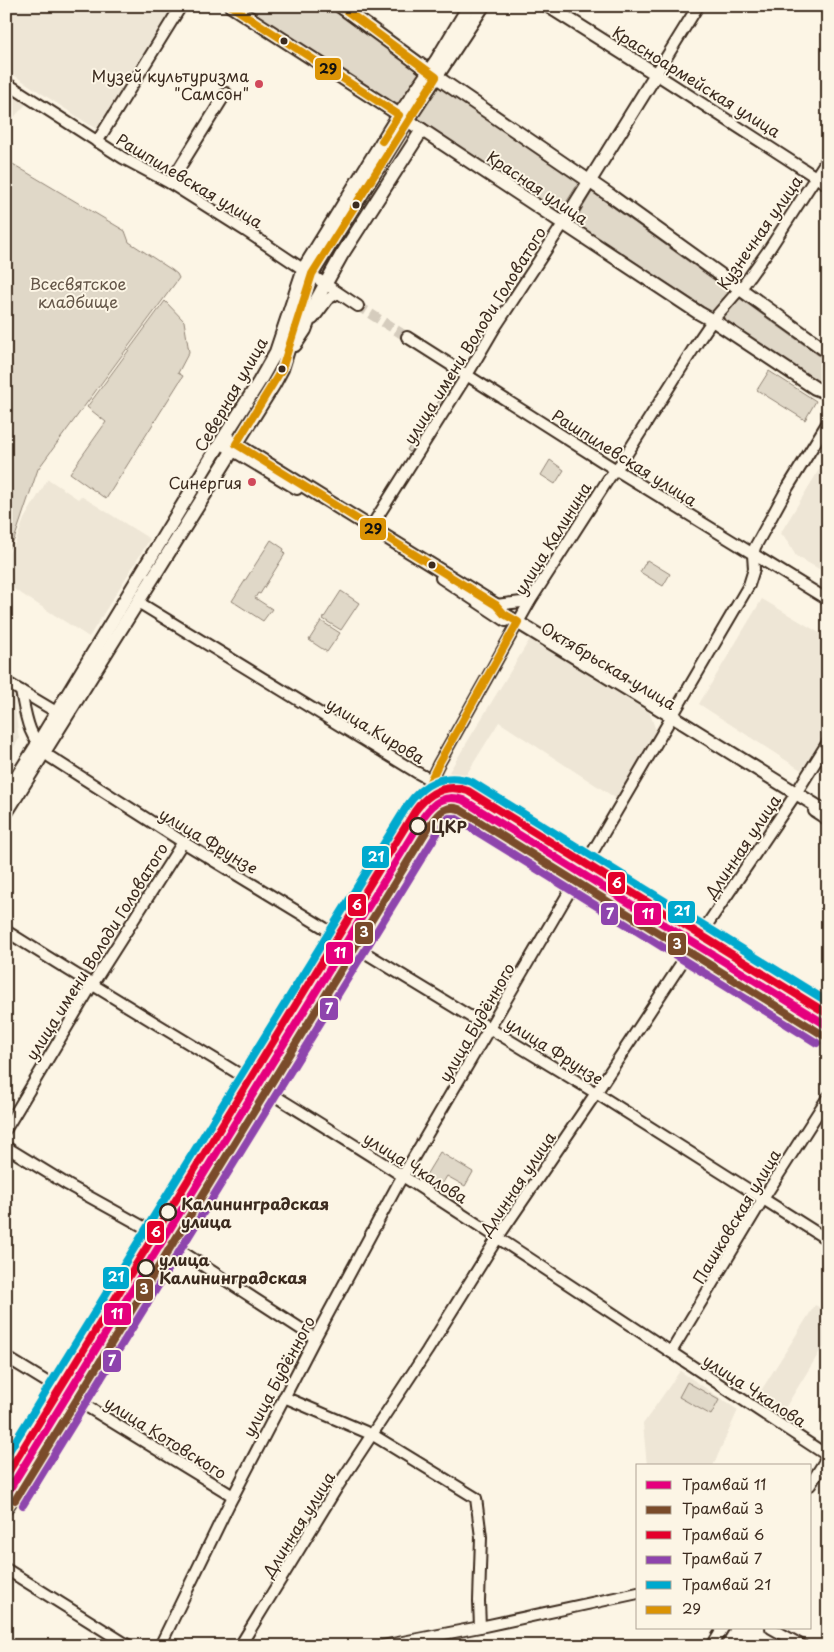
<svg xmlns="http://www.w3.org/2000/svg" width="834" height="1652" font-family="'Playpen Sans',sans-serif">
	<rect width="100%" height="100%" fill="#fcf5e5"/>
	<filter id="ink" filterUnits="userSpaceOnUse"><feTurbulence type="fractalNoise" baseFrequency=".02" numOctaves="2"/><feDisplacementMap in="SourceGraphic" scale="10" xChannelSelector="R" yChannelSelector="G"/><feConvolveMatrix kernelMatrix="1 2 1 2 8 2 1 2 1" color-interpolation-filters="sRGB"/></filter>
	<g filter="url(#ink)">
		<g fill="#eee6d6">
			<path d="M6,6H173L96,129L6,70Z"/>
			<path d="M6,90L27,103L6,126Z"/>
			<path d="M828,455V574L796,556L784,536L780,534Z"/>
			<path d="M48,479L78,499L81,496L150,539L89,637L6,584V558L16,541L24,519Z"/>
			<path d="M762,599L828,638V730L801,770L699,704Z"/>
			<path d="M530,639L650,713L656,731L617,799L499,722L463,780L449,772Z"/>
			<path d="M6,689L13,693L19,739L6,760Z"/>
			<path d="M815,1305L828,1312V1350L822,1348L782,1413L757,1397Z"/>
			<path d="M680,1371L738,1410L713,1466H647L643,1424Z"/>
		</g>
		<g fill="#e0d8c8" stroke="#8e8173">
			<path d="M243,6H327L420,72L397,107Z"/>
			<path d="M437,85L579,182L559,214L416,118Z"/>
			<path d="M6,160L125,231L129,242L172,270L177,274L179,278L38,469L14,540L6,552Z"/>
			<path d="M592,192L828,362V382L820,383L574,222Z"/>
			<path d="M165,301L184,321L189,352L178,373L183,376L106,499L70,473L106,422L87,407Z"/>
			<path d="M769,371L816,401L805,420L757,390Z"/>
			<path d="M452,381L455,383L410,452L407,450Z"/>
			<path d="M550,460L564,470L555,484L541,475Z"/>
			<path d="M271,540L284,549L283,552L285,554L260,594L258,593L255,598L272,609L263,621L232,601Z"/>
			<path d="M647,560L670,574L663,586L640,572Z"/>
			<path d="M341,591L359,603L341,630L323,619Z"/>
			<path d="M321,621L340,633L327,652L309,640Z"/>
			<path d="M440,1152L473,1172L465,1186L447,1176L439,1189L423,1180Z"/>
			<path d="M687,1382L719,1400L711,1415L679,1397Z"/>
		</g>
		<g fill="none" stroke-linecap="round" stroke-linejoin="round">
			<path stroke="#d5ccbd" stroke-width="10" stroke-dasharray="10 5" stroke-linecap="butt" d="M358,306L407,337"/>
			<g stroke="#3b2a1e" stroke-width="14">
				<g id="minor">
					<path d="M698,6L656,74L828,185"/>
					<path d="M6,83L123,158L170,183L246,231L358,306"/>
					<path d="M97,142L181,6"/>
					<path d="M170,183L226,93"/>
					<path d="M313,319L328,299L338,293"/>
					<path d="M407,337L605,463L828,600"/>
					<path d="M220,443L297,489"/>
					<path d="M371,527L467,375L494,329L563,224"/>
					<path d="M441,578L506,621"/>
					<path d="M138,602L416,772L464,798L828,1024"/>
					<path d="M496,605L530,601"/>
					<path d="M6,682L63,716"/>
					<path d="M21,691C26,717 28,738 50,757L183,842L596,1093L828,1240"/>
					<path d="M435,811C441,802 450,795 461,797"/>
					<path d="M814,811L828,820"/>
					<path d="M6,931C136,1013 269,1090 398,1173C543,1266 685,1362 828,1456L810,1485"/>
					<path d="M6,1129L92,985L183,842"/>
					<path d="M6,1147L68,1185L142,1226L315,1338"/>
					<path d="M671,1352L763,1199L828,1097"/>
					<path d="M6,1357L233,1496"/>
					<path d="M284,1397L373,1435L476,1498L481,1537L479,1601L480,1627"/>
					<path d="M6,1475L420,802L438,765L530,601L609,478L621,463L699,340L712,321L745,283L770,248L828,158"/>
					<path d="M6,1510L266,1090L435,811L436,797L431,780"/>
					<path d="M6,1569L129,1646"/>
					<path d="M771,1628L803,1646"/>
					<path d="M160,1646L228,1506L315,1338L398,1184L749,585L754,569L753,555L755,547L788,487L828,422"/>
					<path d="M240,1646L336,1489L427,1351L498,1237L596,1093L696,941L793,798L828,742"/>
					<path d="M382,1646L480,1627L638,1593"/>
					<path d="M712,1646L723,1628"/>
				</g>
			</g>
			<g stroke="#3b2a1e" stroke-width="16">
				<g id="major">
					<path d="M231,6L389,108L699,313L717,323L815,388L828,393"/>
					<path d="M340,6L441,80L611,196L828,352"/>
					<path d="M548,6L656,74L563,224"/>
					<path d="M295,345L305,330L316,301L341,256L422,130"/>
					<path d="M231,441L496,605L504,614L683,723L828,813"/>
					<path d="M6,794L37,745L216,450L259,382L276,352L304,268L393,124L436,61L469,6"/>
					<path d="M6,813L274,384L282,369L312,274L402,129L483,6"/>
				</g>
			</g>
			<use href="#minor" stroke="#fcf5e5" stroke-width="10"/>
			<use href="#major" stroke="#fcf5e5" stroke-width="12"/>
			<g stroke="#fcf5e5" stroke-width="11">
				<g id="bus-1">
					<path d="M231,6L399,115L382,141"/>
					<path d="M6,1475L420,802L438,765L518,622L504,614L496,605L236,444L282,369L312,274L436,77L340,6"/>
					<path d="M6,1510L39,1458"/>
				</g>
			</g>
			<use href="#bus-1" stroke="#db9304" stroke-width="8"/>
			<g stroke="#fcf5e5" stroke-width="11">
				<path id="tram-1" d="M6,1495L424,816C434,802 445,794 463,800L828,1026"/>
			</g>
			<g stroke="#fcf5e5" stroke-width="11">
				<path id="tram-2" d="M15,1500L432,822C439,812 446,805 459,809L823,1035"/>
			</g>
			<g stroke="#fcf5e5" stroke-width="11">
				<path id="tram-3" d="M6,1476L415,811C429,792 446,783 468,791L828,1014"/>
			</g>
			<g stroke="#fcf5e5" stroke-width="11">
				<path id="tram-4" d="M23,1505L441,827L449,818H455L817,1043"/>
			</g>
			<g stroke="#fcf5e5" stroke-width="11">
				<path id="tram-5" d="M6,1456L407,806C423,783 445,772 472,782L828,1002"/>
			</g>
			<use href="#tram-1" stroke="#e5007d" stroke-width="8"/>
			<use href="#tram-2" stroke="#7a4b2a" stroke-width="8"/>
			<use href="#tram-3" stroke="#e4002b" stroke-width="8"/>
			<use href="#tram-4" stroke="#8e44ad" stroke-width="8"/>
			<use href="#tram-5" stroke="#00a9ce" stroke-width="8"/>
		</g>
	</g>
	<g fill="#3b2a1e" stroke="#fcf5e5" stroke-width="2">
		<circle cx="284" cy="41" r="4.5"/>
		<circle cx="356" cy="205" r="4.5"/>
		<circle cx="282" cy="369" r="4.5"/>
		<circle cx="432" cy="565" r="4.5"/>
	</g>
	<g fill="#d1495b" stroke="#fcf5e5" stroke-width="2">
		<circle cx="259" cy="84" r="5"/>
		<circle cx="252" cy="482" r="5"/>
	</g>
	<g fill="#fcf5e5" stroke="#3b2a1e" stroke-width="2.5">
		<circle cx="418" cy="826" r="8"/>
		<circle cx="168" cy="1212" r="8"/>
		<circle cx="146" cy="1268" r="8"/>
	</g>
	<g text-anchor="middle" dominant-baseline="central" stroke-width="4" stroke-linejoin="round" paint-order="stroke">
		<g font-size="16" fill="#3b2a1e" stroke="#fcf5e5" text-anchor="end">
			<text x="249" y="75">Музей культуризма<tspan x="249" dy="18">"Самсон"</tspan></text>
			<text x="242" y="482">Синергия</text>
		</g>
		<g font-size="16" fill="#3b2a1e" stroke="#fcf5e5">
			<text transform="translate(697 81) rotate(32)">Красноармейская улица</text>
			<text transform="translate(190 180) rotate(31)">Рашпилевская улица</text>
			<text transform="translate(538 187) rotate(34)">Красная улица</text>
			<text transform="translate(759 232) rotate(-55)">Кузнечная улица</text>
			<text transform="translate(474 335) rotate(-58)">улица имени Володи Головатого</text>
			<text transform="translate(230 394) rotate(-60)">Северная улица</text>
			<text transform="translate(625 457) rotate(32)">Рашпилевская улица</text>
			<text transform="translate(552 538) rotate(-58)">улица Калинина</text>
			<text transform="translate(609 665) rotate(31)">Октябрьская улица</text>
			<text transform="translate(376 730) rotate(31)">улица Кирова</text>
			<text transform="translate(209 840) rotate(31)">улица Фрунзе</text>
			<text transform="translate(742 846) rotate(-56)">Длинная улица</text>
			<text transform="translate(96 951) rotate(-58)">улица имени Володи Головатого</text>
			<text transform="translate(476 1022) rotate(-60)">улица Будённого</text>
			<text transform="translate(555 1050) rotate(32)">улица Фрунзе</text>
			<text transform="translate(416 1167) rotate(32)">улица Чкалова</text>
			<text transform="translate(517 1183) rotate(-56)">Длинная улица</text>
			<text transform="translate(736 1216) rotate(-59)">Пашковская улица</text>
			<text transform="translate(278 1376) rotate(-62)">улица Будённого</text>
			<text transform="translate(755 1390) rotate(33)">улица Чкалова</text>
			<text transform="translate(166 1437) rotate(32)">улица Котовского</text>
			<text transform="translate(298 1524) rotate(-58)">Длинная улица</text>
		</g>
		<g font-size="16" fill="#645648" stroke="#fcf5e5">
			<text x="78" y="283">Всесвятское<tspan x="78" dy="18">кладбище</tspan></text>
		</g>
		<g font-size="16" font-weight="bold" fill="#3b2a1e" stroke="#fcf5e5" text-anchor="start">
			<text x="431" y="826">ЦКР</text>
			<text x="181" y="1203">Калининградская<tspan x="181" dy="18">улица</tspan></text>
			<text x="159" y="1259">улица<tspan x="159" dy="18">Калининградская</tspan></text>
		</g>
	</g>
	<g stroke="#fcf5e5" stroke-width="2">
		<rect x="314" y="57" width="28" height="24" rx="5" fill="#db9304"/>
		<rect x="359" y="517" width="28" height="24" rx="5" fill="#db9304"/>
		<rect x="361" y="845" width="29" height="24" rx="5" fill="#00a9ce"/>
		<rect x="607" y="871" width="19" height="24" rx="5" fill="#e4002b"/>
		<rect x="347" y="893" width="20" height="24" rx="5" fill="#e4002b"/>
		<rect x="667" y="900" width="29" height="24" rx="5" fill="#00a9ce"/>
		<rect x="600" y="902" width="19" height="24" rx="5" fill="#8e44ad"/>
		<rect x="633" y="902" width="29" height="24" rx="5" fill="#e5007d"/>
		<rect x="354" y="921" width="20" height="24" rx="5" fill="#7a4b2a"/>
		<rect x="667" y="932" width="20" height="24" rx="5" fill="#7a4b2a"/>
		<rect x="325" y="941" width="29" height="24" rx="5" fill="#e5007d"/>
		<rect x="319" y="997" width="20" height="24" rx="5" fill="#8e44ad"/>
		<rect x="146" y="1220" width="19" height="24" rx="5" fill="#e4002b"/>
		<rect x="102" y="1266" width="28" height="24" rx="5" fill="#00a9ce"/>
		<rect x="135" y="1278" width="19" height="24" rx="5" fill="#7a4b2a"/>
		<rect x="103" y="1302" width="29" height="24" rx="5" fill="#e5007d"/>
		<rect x="102" y="1349" width="20" height="24" rx="5" fill="#8e44ad"/>
	</g>
	<g font-size="14" text-anchor="middle" font-weight="bold" fill="#fff">
		<text x="376" y="862">21</text>
		<text x="617" y="888">6</text>
		<text x="357" y="910">6</text>
		<text x="682" y="916">21</text>
		<text x="610" y="919">7</text>
		<text x="648" y="919">11</text>
		<text x="364" y="937">3</text>
		<text x="677" y="949">3</text>
		<text x="340" y="958">11</text>
		<text x="329" y="1014">7</text>
		<text x="156" y="1237">6</text>
		<text x="116" y="1282">21</text>
		<text x="144" y="1294">3</text>
		<text x="117" y="1319">11</text>
		<text x="112" y="1366">7</text>
	</g>
	<g font-size="14" text-anchor="middle" font-weight="bold" fill="#111">
		<text x="328" y="74">29</text>
		<text x="373" y="534">29</text>
	</g>
	<rect width="834" height="1652" fill="none" stroke="#fcf5e5" stroke-width="25"/>
	<rect x="12" y="12" width="809" height="1627" fill="none" stroke="#3b2a1e" stroke-width="2" filter="url(#ink)"/>
	<rect x="636" y="1464" width="175" height="165" fill="#fcf5e5" stroke="#afa495"/>
	<rect x="646" y="1481" width="25" height="8" fill="#e5007d" stroke="#afa495"/>
	<text x="682" y="1490" font-size="15" fill="#3b2a1e">Трамвай 11</text>
	<rect x="646" y="1506" width="25" height="8" fill="#7a4b2a" stroke="#afa495"/>
	<text x="682" y="1514" font-size="15" fill="#3b2a1e">Трамвай 3</text>
	<rect x="646" y="1531" width="25" height="8" fill="#e4002b" stroke="#afa495"/>
	<text x="682" y="1540" font-size="15" fill="#3b2a1e">Трамвай 6</text>
	<rect x="646" y="1556" width="25" height="8" fill="#8e44ad" stroke="#afa495"/>
	<text x="682" y="1564" font-size="15" fill="#3b2a1e">Трамвай 7</text>
	<rect x="646" y="1581" width="25" height="8" fill="#00a9ce" stroke="#afa495"/>
	<text x="682" y="1590" font-size="15" fill="#3b2a1e">Трамвай 21</text>
	<rect x="646" y="1606" width="25" height="8" fill="#db9304" stroke="#afa495"/>
	<text x="682" y="1614" font-size="15" fill="#3b2a1e">29</text>
</svg>
